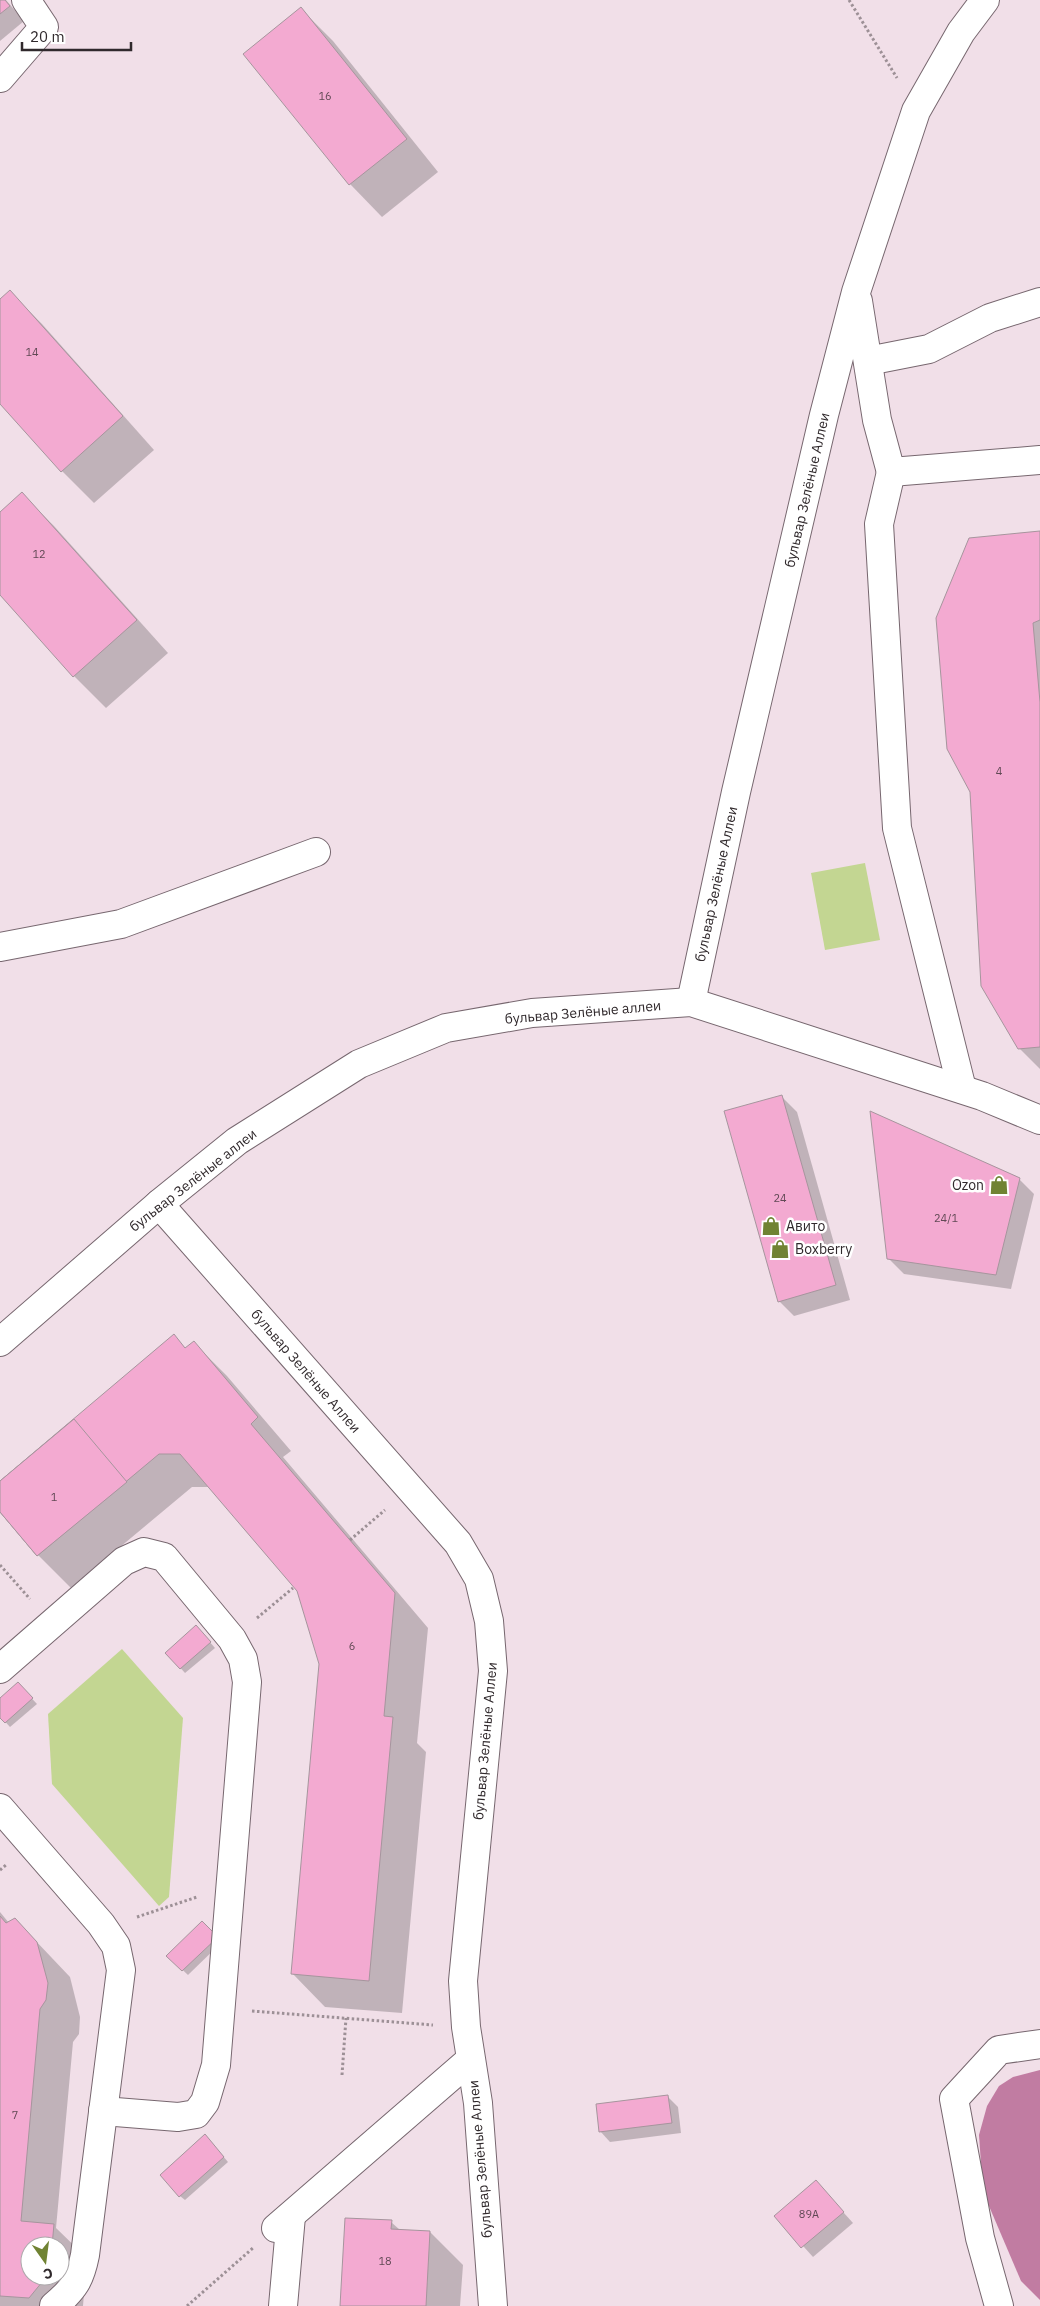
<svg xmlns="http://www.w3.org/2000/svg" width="1040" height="2306" font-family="'IBM Plex Sans',sans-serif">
	<rect width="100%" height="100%" fill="#f1dfe8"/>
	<g fill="#c3d692">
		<path d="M865,863L880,940L825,950L811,873Z"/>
		<path d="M122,1649L183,1718L169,1897L159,1906L52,1784L48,1714Z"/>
	</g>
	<path fill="#c17ca2" d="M1040,2070V2300L1021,2281L983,2192L979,2135L987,2106L999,2086L1013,2077Z"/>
	<g fill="#0003" fill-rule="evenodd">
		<path d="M0,0H6L24,21L0,41Z"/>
		<path d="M301,9L333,41L438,172L382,217L350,184L245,54Z"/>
		<path d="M10,292L42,324L154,450L94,503L62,471L0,402V301Z"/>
		<path d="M22,494L54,526L168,653L106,708L74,676L0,594V514Z"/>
		<path d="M1040,533V1069L1019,1048L982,985Z"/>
		<path d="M782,1097L797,1112L850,1300L794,1316L779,1301Z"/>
		<path d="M1019,1179L1034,1194L1011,1289L904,1274L889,1259Z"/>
		<path d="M174,1336L186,1349L194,1343L227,1376L291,1451L283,1457L428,1628L417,1743L426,1752L402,2013L325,2007L292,1973L320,1664L298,1591L209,1487H192L71,1588L38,1555L0,1510V1482Z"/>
		<path d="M201,1632L215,1648L185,1673L167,1653Z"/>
		<path d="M23,1689L37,1704L10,1727L0,1716V1700Z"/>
		<path d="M0,1912L9,1923L15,1919L70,1977L80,2017L79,2034L73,2042L56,2228L87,2258L83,2306H0ZM30,2246H60V2276H30Z"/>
		<path d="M202,1923L222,1942L188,1975L168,1956Z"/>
		<path d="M668,2097L678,2107L681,2133L610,2142L600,2131Z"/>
		<path d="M210,2141L228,2162L185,2200L180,2196Z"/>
		<path d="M816,2182L853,2223L813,2257L776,2216Z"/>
		<path d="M391,2222L400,2230L430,2232L463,2265L460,2306H341Z"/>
	</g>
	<g fill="#f3aad1" stroke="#a6959d">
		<path d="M0,0H5L10,6L0,14Z"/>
		<path d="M301,7L407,139L349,185L243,54Z"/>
		<path d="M10,290L123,416L61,472L0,404V299Z"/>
		<path d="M22,492L137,620L73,677L0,595V512Z"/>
		<path d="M1040,531V620L1033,623L1040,702V1047L1018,1049L981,986L970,792L947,749L936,618L969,538Z"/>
		<path d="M782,1095L836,1285L778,1302L724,1111Z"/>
		<path d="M870,1111L1020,1178L996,1275L887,1259Z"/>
		<path d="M174,1334L185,1348L194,1341L258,1417L251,1424L395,1593L384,1716L393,1717L369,1981L291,1974L319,1664L297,1591L180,1454H159L37,1556L0,1512V1481Z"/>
		<path d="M74,1419L127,1482L37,1556L0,1512V1481Z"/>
		<path d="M196,1625L211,1642L180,1669L165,1653Z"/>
		<path d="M18,1682L33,1698L5,1723L0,1718V1698Z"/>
		<path d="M0,1916L6,1923L15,1918L37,1942L48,1983L46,2000L40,2009L21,2221L54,2224L52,2246H30V2276H47L29,2298L0,2296Z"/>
		<path d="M202,1921L218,1937L182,1971L166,1956Z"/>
		<path d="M668,2095L672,2123L599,2132L596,2104Z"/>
		<path d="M205,2134L224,2157L179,2197L160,2175Z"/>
		<path d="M816,2180L844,2212L801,2248L774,2216Z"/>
		<path d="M345,2218L392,2220L391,2229L430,2231L426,2306H340Z"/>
	</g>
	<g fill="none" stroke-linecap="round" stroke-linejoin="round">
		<g stroke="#77676f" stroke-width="30">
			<g id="minor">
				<path d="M0,78L44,27L26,0"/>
				<path d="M858,301L877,420L891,472L1040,460"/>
				<path d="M868,361L929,349L990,318L1040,302"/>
				<path d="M891,472L879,524L897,828L962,1089"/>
				<path d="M0,947L121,924L316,852"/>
				<path d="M691,1002L736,792L824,415L856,292L916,111L961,32L985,0"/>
				<path d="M159,1204L458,1543L479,1579L489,1621L493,1671L463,1981L466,2027L478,2103L493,2306"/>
				<path d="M0,1342L159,1204L237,1141L359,1064L446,1028L532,1013L691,1002L982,1096L1040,1120"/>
				<path d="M0,1669L124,1561L144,1552L164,1557L232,1639L243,1659L247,1682L216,2065L205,2102L196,2114L178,2117L103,2111"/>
				<path d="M0,1808L101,1924L116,1946L121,1970L85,2255C80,2280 74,2289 54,2306"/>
				<path d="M276,2228L470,2060"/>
				<path d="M283,2306L291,2216"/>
				<path d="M999,2306L980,2238L954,2099L999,2050L1040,2044"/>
			</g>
		</g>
		<g stroke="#9d9096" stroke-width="3" stroke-dasharray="2.5 2.5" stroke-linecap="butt">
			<path d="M849,0L897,78"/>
			<path d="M350,1540L385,1510"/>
			<path d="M0,1565L30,1599"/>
			<path d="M257,1618L293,1588"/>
			<path d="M0,1870L6,1865"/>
			<path d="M137,1917L197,1897"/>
			<path d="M252,2011L433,2025"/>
			<path d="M342,2075L346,2018"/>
			<path d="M187,2306L253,2248"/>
		</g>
		<use href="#minor" stroke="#fff" stroke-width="28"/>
	</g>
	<defs>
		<g id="shop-bare" transform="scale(1.5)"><path d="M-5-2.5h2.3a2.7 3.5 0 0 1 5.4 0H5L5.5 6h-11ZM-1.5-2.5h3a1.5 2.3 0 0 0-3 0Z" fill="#708333" stroke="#fff" stroke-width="2.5" paint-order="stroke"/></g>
	</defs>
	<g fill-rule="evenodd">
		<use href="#shop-bare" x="999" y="1185"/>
		<use href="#shop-bare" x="771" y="1226"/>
		<use href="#shop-bare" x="780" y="1249"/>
	</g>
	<g text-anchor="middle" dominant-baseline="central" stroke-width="5" stroke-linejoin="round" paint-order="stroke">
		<g font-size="11" fill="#614955">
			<text x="325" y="96">16</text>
			<text x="32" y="352">14</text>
			<text x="39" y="554">12</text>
			<text x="999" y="771">4</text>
			<text x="780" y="1198">24</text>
			<text x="946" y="1218">24/1</text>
			<text x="54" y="1497">1</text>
			<text x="352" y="1646">6</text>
			<text x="15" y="2115">7</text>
			<text x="809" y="2214">89А</text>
			<text x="385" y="2261">18</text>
		</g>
		<g font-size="14" fill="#30292c" stroke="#fff">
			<text transform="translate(807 490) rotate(-77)">бульвар Зелёные Аллеи</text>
			<text transform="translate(716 884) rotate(-78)">бульвар Зелёные Аллеи</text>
			<text transform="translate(583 1012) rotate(-5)">бульвар Зелёные аллеи</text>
			<text transform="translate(193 1180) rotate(-38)">бульвар Зелёные аллеи</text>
			<text transform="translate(306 1371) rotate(49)">бульвар Зелёные Аллеи</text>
			<text transform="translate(485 1741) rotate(-85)">бульвар Зелёные Аллеи</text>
			<text transform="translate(480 2159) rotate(-95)">бульвар Зелёные Аллеи</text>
		</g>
		<g font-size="14" fill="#30292c" stroke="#fff" text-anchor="start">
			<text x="984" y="1185" text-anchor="end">Ozon</text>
			<text x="786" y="1226">Авито</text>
			<text x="795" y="1249">Boxberry</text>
		</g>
	</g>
	<g transform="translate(45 2261) rotate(166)"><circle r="24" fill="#ffffff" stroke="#aca9ab"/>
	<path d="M0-4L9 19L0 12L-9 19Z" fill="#708333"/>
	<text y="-8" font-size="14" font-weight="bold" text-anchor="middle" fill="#30292c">С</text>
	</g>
	<path d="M22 42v8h109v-8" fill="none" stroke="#30292c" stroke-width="2.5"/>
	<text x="30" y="42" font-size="15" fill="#30292c" stroke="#ffffff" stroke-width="4" paint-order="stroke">20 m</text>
</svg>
